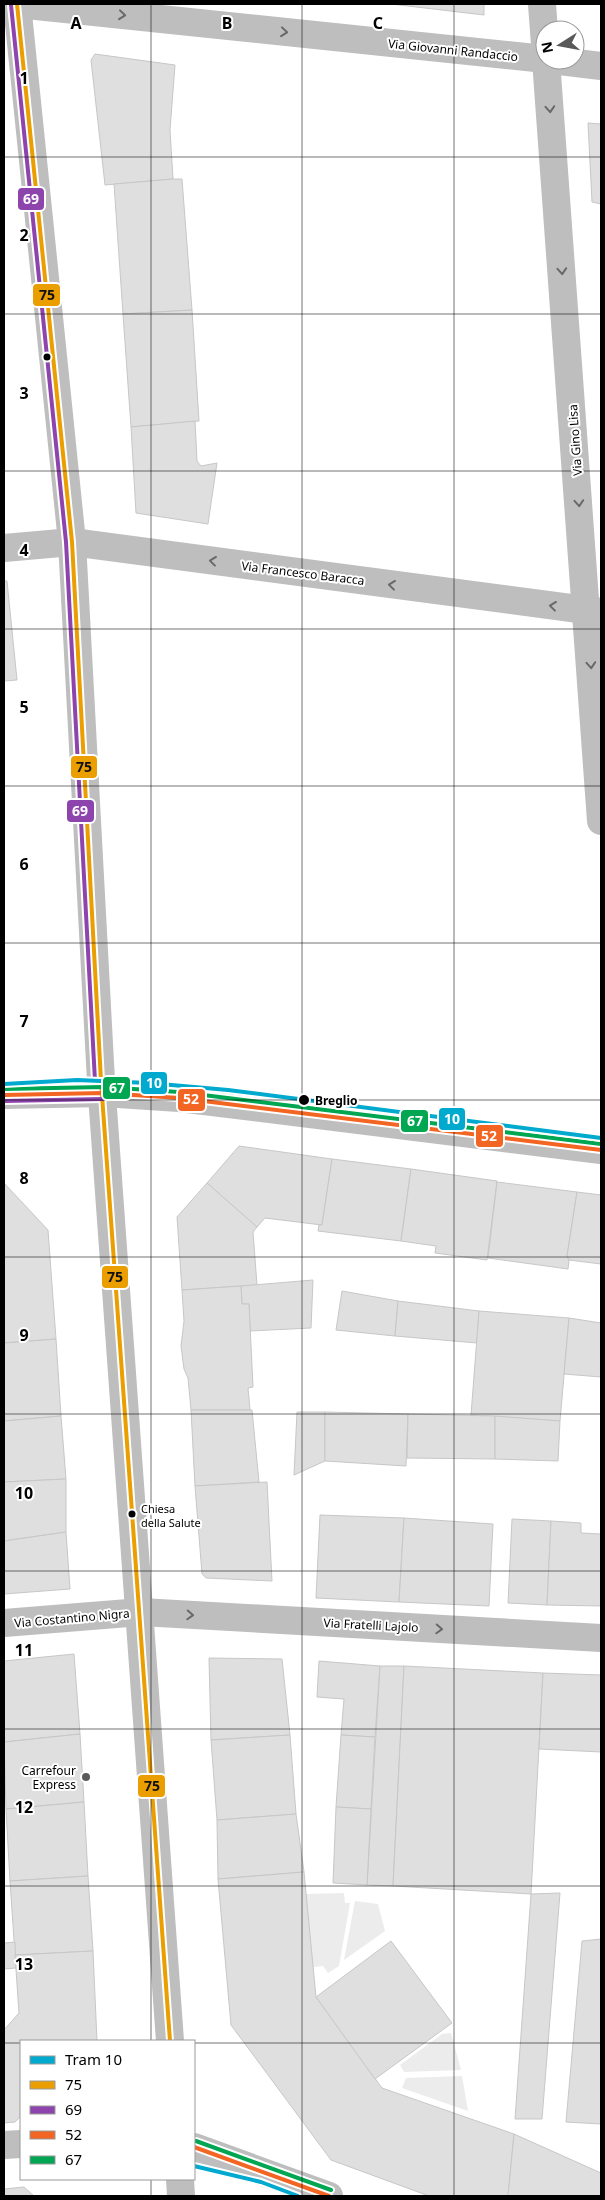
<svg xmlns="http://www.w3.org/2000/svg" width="605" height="2200" font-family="'Noto Sans',sans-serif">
	<rect width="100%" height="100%" fill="#fff"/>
	<g fill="#ececec">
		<path d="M344,1893L345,1903H350L339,1966L328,1973L323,1966L313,1967L306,1894Z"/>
		<path d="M355,1901L378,1904L385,1931L344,1960Z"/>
		<path d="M451,2033L461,2070L404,2072L400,2065L442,2034Z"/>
		<path d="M462,2076L468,2111L402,2088L406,2078Z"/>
	</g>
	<g fill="#dfdfdf" stroke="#c7c7c7">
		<path d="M391,4H484V15Z"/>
		<path d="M95,54L175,65L170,130L173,179L105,185L91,60Z"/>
		<path d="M588,123L601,124V204L592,202Z"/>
		<path d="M173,179H182L192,310L123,314L114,184Z"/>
		<path d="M192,310L199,421L131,427L123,314Z"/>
		<path d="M195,421L197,461L201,466L217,463L208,524L136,513L131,427Z"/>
		<path d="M4,581H7L17,680L4,681Z"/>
		<path d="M239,1146L332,1159L322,1225L265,1218L257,1227L207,1183Z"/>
		<path d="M332,1159L411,1169L401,1241L318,1231L319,1225H322Z"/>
		<path d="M411,1169L497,1181L487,1260L435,1253L436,1246L401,1241Z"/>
		<path d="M497,1182L577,1192L567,1256L569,1260L568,1269L488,1258Z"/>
		<path d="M4,1183L48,1230L56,1339L4,1343Z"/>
		<path d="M207,1183L257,1227L253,1232L257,1285L182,1290L177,1217Z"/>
		<path d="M577,1192L601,1195V1264L569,1260L567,1256Z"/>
		<path d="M313,1280L311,1328L250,1331L249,1304H242L241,1286Z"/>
		<path d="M241,1286L242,1304H249L253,1387L248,1388L250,1410H191L188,1378L184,1369L181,1346L184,1321L182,1290Z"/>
		<path d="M342,1291L398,1301L395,1336L336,1330Z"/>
		<path d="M398,1301L479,1311L477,1343L395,1336Z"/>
		<path d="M479,1311L569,1318L560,1421L471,1415Z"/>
		<path d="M569,1318L601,1323V1377L564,1374Z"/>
		<path d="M56,1339L61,1416L4,1421V1343Z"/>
		<path d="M191,1410H252L259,1482L195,1486Z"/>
		<path d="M297,1412H325V1461L294,1475Z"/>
		<path d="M325,1412L408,1414L406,1466L325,1461Z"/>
		<path d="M408,1414L495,1416V1459L407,1458Z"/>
		<path d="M61,1416L66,1479L4,1482V1421Z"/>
		<path d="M495,1416L560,1421L558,1461L495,1459Z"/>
		<path d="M66,1479V1532L4,1541V1482Z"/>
		<path d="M267,1482L272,1581L206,1578L202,1574L195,1486Z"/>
		<path d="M320,1515L404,1518L399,1602L316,1598Z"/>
		<path d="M404,1518L493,1524L489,1606L399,1602Z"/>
		<path d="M512,1519L551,1521L547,1605L508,1603Z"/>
		<path d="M551,1521L581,1523V1533L601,1534V1606L547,1605Z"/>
		<path d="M66,1532L70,1589L4,1594V1541Z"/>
		<path d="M74,1654L80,1734L4,1742V1661Z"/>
		<path d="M209,1658L282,1659L290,1735L211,1740Z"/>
		<path d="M319,1661L380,1666L375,1737L341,1735L344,1699L317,1697Z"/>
		<path d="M380,1666H404L393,1886L367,1885Z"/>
		<path d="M404,1666L543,1673L531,1894L393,1886Z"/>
		<path d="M543,1673L601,1675V1752L539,1749Z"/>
		<path d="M80,1734L84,1802L6,1809L4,1742Z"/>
		<path d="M290,1735L296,1814L217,1820L211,1740Z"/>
		<path d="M341,1735L375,1737L371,1809L336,1807Z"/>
		<path d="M84,1802L88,1876L10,1881L6,1809Z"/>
		<path d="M336,1807L371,1809L367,1885L333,1883Z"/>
		<path d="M296,1814L304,1872L218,1879L217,1820Z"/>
		<path d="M304,1872L316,1997L382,2088L514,2134L508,2196H429L331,2160L231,2025L218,1879Z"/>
		<path d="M88,1876L93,1951L15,1955L10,1881Z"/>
		<path d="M560,1893L542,2119H515L531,1894Z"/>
		<path d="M601,1939V2124L566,2122L582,1941Z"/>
		<path d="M391,1941L452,2023L375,2079L316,1997Z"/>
		<path d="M15,1942L16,1968L4,1969V1943Z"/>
		<path d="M93,1951L97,2041H21V2116L15,2122L4,2123V2030L19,2013L15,1955Z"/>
		<path d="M514,2134L601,2173V2196H508Z"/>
		<path d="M24,2187L34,2196H4V2189Z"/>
	</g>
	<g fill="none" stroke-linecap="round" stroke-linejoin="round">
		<g stroke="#bebebe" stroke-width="28">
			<path d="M17,4L72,542L101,1081L170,2041"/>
			<path d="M542,4L545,45"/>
			<path d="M4,5L17,4L545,59"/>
			<path d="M546,60L601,821"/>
			<path d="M551,60L601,66"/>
			<path d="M4,548L72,542L601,612"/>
			<path d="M4,1095L103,1093L179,1098L601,1150"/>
			<path d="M4,1623L141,1612L601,1638"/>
			<path d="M4,2145L21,2144"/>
			<path d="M194,2147L329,2196"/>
			<path d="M180,2179L181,2196"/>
		</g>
		<g stroke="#fff" stroke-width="8">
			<path id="bus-1" d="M17,4L72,542L101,1081L170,2041"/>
		</g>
		<g stroke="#fff" stroke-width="8">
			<g id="bus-2">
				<path d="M11,5L66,542L95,1081"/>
				<path d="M4,1101L103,1099"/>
			</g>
		</g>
		<g stroke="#fff" stroke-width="8">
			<g id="bus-3">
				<path d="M4,1095L103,1093L179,1098L601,1150"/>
				<path d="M194,2147L329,2196"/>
			</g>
		</g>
		<g stroke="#fff" stroke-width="8">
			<g id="bus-4">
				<path d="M4,1089L103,1087L179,1092L601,1144"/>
				<path d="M196,2141L331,2190"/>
			</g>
		</g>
		<use href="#bus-1" stroke="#eb9e00" stroke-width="4"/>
		<use href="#bus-2" stroke="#8e44ad" stroke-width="4"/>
		<use href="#bus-3" stroke="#f26522" stroke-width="4"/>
		<use href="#bus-4" stroke="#00a651" stroke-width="4"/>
		<g stroke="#fff" stroke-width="8">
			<g id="tram-1">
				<path d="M4,1084L77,1080L149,1083L228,1090L601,1138"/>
				<path d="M194,2166L261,2182L298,2196"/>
			</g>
		</g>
		<use href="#tram-1" stroke="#00a9ce" stroke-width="4"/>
	</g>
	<defs><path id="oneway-chevron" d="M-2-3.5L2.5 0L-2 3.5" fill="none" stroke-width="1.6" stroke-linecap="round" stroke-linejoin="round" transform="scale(1.25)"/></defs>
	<g stroke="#686868">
		<use href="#oneway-chevron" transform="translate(122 15) rotate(6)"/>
		<use href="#oneway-chevron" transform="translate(284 32) rotate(6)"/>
		<use href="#oneway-chevron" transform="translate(550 109) rotate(86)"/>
		<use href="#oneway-chevron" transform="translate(562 271) rotate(86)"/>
		<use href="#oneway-chevron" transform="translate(579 503) rotate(86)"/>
		<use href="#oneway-chevron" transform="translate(213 561) rotate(-173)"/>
		<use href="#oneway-chevron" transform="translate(392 585) rotate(-173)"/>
		<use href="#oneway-chevron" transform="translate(553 606) rotate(-173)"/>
		<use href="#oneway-chevron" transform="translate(591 665) rotate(86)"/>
		<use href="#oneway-chevron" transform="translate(190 1615) rotate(3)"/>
		<use href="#oneway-chevron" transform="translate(439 1629) rotate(3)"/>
	</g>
	<path fill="none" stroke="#000" stroke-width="1" stroke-opacity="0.55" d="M151,4V2041M302,4V2196M454,4V2196M4,157H601M4,314H601M4,471H601M4,629H601M4,786H601M4,943H601M4,1100H601M4,1257H601M4,1414H601M4,1571H601M4,1729H601M4,1886H601M4,2043H21M194,2043H601M151,2179V2196"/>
	<g fill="#000" stroke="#fff" stroke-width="2">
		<circle cx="47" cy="357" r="4.5"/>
		<circle cx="304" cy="1100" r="6"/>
		<circle cx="132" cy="1514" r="4.5"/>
	</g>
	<circle fill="#595959" stroke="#fff" stroke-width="2" cx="86" cy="1777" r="5"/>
	<g text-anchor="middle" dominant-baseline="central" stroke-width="4" stroke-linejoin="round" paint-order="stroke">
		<g font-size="11" fill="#000" stroke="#fff" text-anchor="start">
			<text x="141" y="1508">Chiesa<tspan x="141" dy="14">della Salute</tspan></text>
		</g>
		<g font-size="12" fill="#000" stroke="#fff">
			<text transform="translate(453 50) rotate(6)">Via Giovanni Randaccio</text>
			<text transform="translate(575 440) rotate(-94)">Via Gino Lisa</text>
			<text transform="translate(303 573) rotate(7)">Via Francesco Baracca</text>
			<text transform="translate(72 1618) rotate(-5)">Via Costantino Nigra</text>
			<text transform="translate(371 1625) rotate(3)">Via Fratelli Lajolo</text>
		</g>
		<g font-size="12" font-weight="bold" fill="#000" stroke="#fff" text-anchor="start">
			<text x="315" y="1100">Breglio</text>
		</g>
		<g font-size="12" fill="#000" stroke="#fff" text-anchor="end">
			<text x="76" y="1770">Carrefour<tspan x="76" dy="14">Express</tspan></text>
		</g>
	</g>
	<g font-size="16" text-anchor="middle" font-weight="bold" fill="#000" stroke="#fff" stroke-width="4" stroke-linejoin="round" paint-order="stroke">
		<text x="76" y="29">A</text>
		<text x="227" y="29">B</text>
		<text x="378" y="29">C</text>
		<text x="24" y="84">1</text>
		<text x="24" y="241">2</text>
		<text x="24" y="399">3</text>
		<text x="24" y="556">4</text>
		<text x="24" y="713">5</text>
		<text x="24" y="870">6</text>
		<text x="24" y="1027">7</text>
		<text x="24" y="1184">8</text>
		<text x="24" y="1341">9</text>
		<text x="24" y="1499">10</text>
		<text x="24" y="1656">11</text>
		<text x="24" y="1813">12</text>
		<text x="24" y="1970">13</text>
	</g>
	<g stroke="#fff" stroke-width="2">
		<rect x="17" y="187" width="28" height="24" rx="5" fill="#8e44ad"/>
		<rect x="32" y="283" width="29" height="24" rx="5" fill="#eb9e00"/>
		<rect x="70" y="755" width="28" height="24" rx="5" fill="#eb9e00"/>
		<rect x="66" y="799" width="29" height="24" rx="5" fill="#8e44ad"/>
		<rect x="140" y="1071" width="28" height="24" rx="5" fill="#00a9ce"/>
		<rect x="102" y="1076" width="29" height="24" rx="5" fill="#00a651"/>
		<rect x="177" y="1088" width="29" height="24" rx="5" fill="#f26522"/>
		<rect x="438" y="1107" width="28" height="24" rx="5" fill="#00a9ce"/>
		<rect x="400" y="1109" width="29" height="24" rx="5" fill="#00a651"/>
		<rect x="475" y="1124" width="29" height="24" rx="5" fill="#f26522"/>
		<rect x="101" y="1265" width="28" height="24" rx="5" fill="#eb9e00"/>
		<rect x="137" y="1774" width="29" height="24" rx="5" fill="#eb9e00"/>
	</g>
	<g font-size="14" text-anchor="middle" font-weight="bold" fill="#fff">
		<text x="31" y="204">69</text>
		<text x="80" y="816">69</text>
		<text x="154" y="1088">10</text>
		<text x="117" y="1093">67</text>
		<text x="191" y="1104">52</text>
		<text x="452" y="1124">10</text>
		<text x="415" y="1126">67</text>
		<text x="489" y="1141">52</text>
	</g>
	<g font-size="14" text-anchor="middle" font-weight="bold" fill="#111">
		<text x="47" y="300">75</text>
		<text x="84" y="772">75</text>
		<text x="115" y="1282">75</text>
		<text x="152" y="1791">75</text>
	</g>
	<rect width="605" height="2200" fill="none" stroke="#000000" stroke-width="10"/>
	<rect x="20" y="2040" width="175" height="140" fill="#ffffff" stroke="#999999"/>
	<rect x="30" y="2056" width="25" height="8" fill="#00a9ce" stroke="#999999"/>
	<text x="65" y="2065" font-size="15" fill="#000000">Tram 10</text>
	<rect x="30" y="2081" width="25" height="8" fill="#eb9e00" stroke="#999999"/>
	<text x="65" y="2090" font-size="15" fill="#000000">75</text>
	<rect x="30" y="2106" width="25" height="8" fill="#8e44ad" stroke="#999999"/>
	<text x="65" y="2115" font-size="15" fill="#000000">69</text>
	<rect x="30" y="2131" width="25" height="8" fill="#f26522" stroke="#999999"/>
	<text x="65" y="2140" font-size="15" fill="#000000">52</text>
	<rect x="30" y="2156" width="25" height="8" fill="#00a651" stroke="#999999"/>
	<text x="65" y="2165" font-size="15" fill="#000000">67</text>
	<g transform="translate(560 45) rotate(259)"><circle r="24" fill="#ffffff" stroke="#999999"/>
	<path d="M0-4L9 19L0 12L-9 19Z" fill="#595959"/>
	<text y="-8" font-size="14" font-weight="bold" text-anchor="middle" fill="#000000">N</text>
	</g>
</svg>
